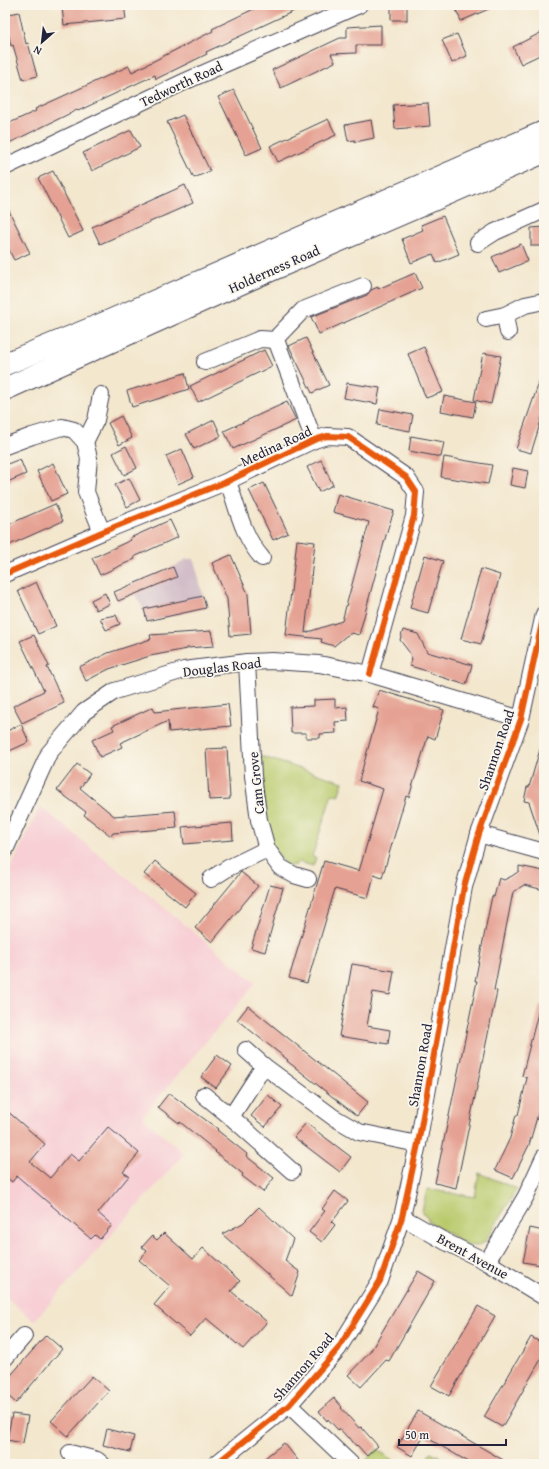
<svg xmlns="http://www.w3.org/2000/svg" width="549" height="1469" font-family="'Gentium Book Plus',serif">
	<rect width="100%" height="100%" fill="#fbf7ec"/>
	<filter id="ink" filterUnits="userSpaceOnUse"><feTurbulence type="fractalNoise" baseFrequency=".025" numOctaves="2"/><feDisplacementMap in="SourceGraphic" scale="8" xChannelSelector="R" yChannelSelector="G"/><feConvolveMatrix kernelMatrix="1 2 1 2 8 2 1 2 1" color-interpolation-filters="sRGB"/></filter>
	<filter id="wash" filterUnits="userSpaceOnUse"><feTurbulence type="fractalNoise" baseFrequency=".012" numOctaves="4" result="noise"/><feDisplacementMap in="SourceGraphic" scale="16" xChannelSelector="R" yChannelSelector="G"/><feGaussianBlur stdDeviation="0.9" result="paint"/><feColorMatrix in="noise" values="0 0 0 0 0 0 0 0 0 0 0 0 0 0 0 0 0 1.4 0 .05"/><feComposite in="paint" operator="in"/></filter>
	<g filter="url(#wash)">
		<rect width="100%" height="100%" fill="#f3e7ce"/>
		<path fill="#f7cfd5" d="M40,806L256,983L142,1117L184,1154L34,1321L5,1296V881Z"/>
		<path fill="#d2bdc8" d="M187,559H194L206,608L147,622L144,610L135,595L130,585L173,567Z"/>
		<g fill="#b9ca6d" stroke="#6e7654">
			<path d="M257,755L343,782L338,796L332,794L312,857L316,858L313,866L299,862L296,865L287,866L269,843Z"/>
			<path d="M479,1173L517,1189L485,1242L477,1246L467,1245L430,1222L422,1211L427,1189L475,1197Z"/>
			<path d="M377,1449L398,1464H374L366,1460Z"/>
			<path d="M431,1452L455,1464H424Z"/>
		</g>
		<g id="blocks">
			<g fill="#e5a193">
				<path d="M82,5H124L126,19L64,25L62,7Z"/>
				<path d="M262,5H307L206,52L207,54L156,79L155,75L78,111L77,110L5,145V125L36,111L35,109L129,66L132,72L213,31L212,29Z"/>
				<path d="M454,5H498L461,21Z"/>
				<rect x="391" y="6" width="16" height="14"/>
				<path d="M19,12L26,44L28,43L37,76L23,80L13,45L11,46L5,19V15Z"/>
				<path d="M381,25V45H356V53L331,54L335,62L281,88L272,70L340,38H347V27Z"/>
				<path d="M544,31V53L521,64L513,47Z"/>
				<path d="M457,34L467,56L452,63L442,40Z"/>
				<path d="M234,90L262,148L246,155L218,97Z"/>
				<path d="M428,103L430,126L395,129L393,105Z"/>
				<path d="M183,115L210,171L194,178L167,122Z"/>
				<path d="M328,119L336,135L278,162L270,146Z"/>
				<path d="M371,120L374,138L355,142V140L348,141L345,125Z"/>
				<path d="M131,130L140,147L92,171L83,153Z"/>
				<path d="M53,171L83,231L68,238L38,178Z"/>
				<path d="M185,185L193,203L100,244L92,227Z"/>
				<path d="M5,203L30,253L14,260L5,242Z"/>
				<path d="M443,216L459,254L437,263L433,254L411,263L402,239L423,230L421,225Z"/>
				<path d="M544,227V246H531V228Z"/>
				<path d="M521,244L528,261L499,273L492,257Z"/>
				<path d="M415,273L422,288L319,334L311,317L367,295L371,290L378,287V289Z"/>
				<path d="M306,338L329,385L312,393L289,346Z"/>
				<path d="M424,347L443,392L426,398L408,354Z"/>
				<path d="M264,350L272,366L198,402L190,386Z"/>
				<path d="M483,353L501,356L491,404L474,400Z"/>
				<path d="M543,371H544V411L531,453L516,449Z"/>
				<path d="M185,373L189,389L132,407L127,391Z"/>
				<path d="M347,383L380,388L377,404L344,398Z"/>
				<path d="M444,396L476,402L473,417L441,411Z"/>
				<path d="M287,402L296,420L233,449L224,431Z"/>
				<path d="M380,409L413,415L410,431L377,425Z"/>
				<path d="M121,416L132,438L119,445L108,423Z"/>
				<path d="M214,420L221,436L194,449L186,434Z"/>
				<path d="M411,436L444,442L441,457L409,451Z"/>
				<path d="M126,446L137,468L124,475L113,453Z"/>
				<path d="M182,449L194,477L178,484L166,456Z"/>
				<path d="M444,457L492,465L488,484L441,477Z"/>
				<path d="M20,459L26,474L5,483V465Z"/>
				<path d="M321,460L333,485L319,492L307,467Z"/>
				<path d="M53,463L67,494L51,501L37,471Z"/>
				<path d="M513,468L528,471L525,488L510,485Z"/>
				<path d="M129,478L140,500L127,507L115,485Z"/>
				<path d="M264,483L288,533L273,540L249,490Z"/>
				<path d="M338,494L394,511L388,528L359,635L352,633L346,636L334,646L321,642L322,639L286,635L297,540L315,542L305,633L342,621L369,522L333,512Z"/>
				<path d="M55,504L63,521L5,547V526Z"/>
				<path d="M170,520L178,537L134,557L135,559L100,575L92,558L131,540L130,538Z"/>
				<path d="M231,555L248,594L251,634L230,636L227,599L212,563Z"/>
				<path d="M425,555L443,561L428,613L410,608Z"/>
				<path d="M173,567L177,577L118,601L114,592Z"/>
				<path d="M481,569L500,575L481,644L461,639Z"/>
				<path d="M36,582L56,626L38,634L18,591Z"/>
				<path d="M105,593L110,604L96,610L91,600Z"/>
				<path d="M203,596L206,608L147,621L144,609Z"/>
				<path d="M116,615L120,624L106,630L100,618Z"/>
				<path d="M403,630L418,634L427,652L472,665L466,685L429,673L430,672L410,666L412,659L409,652L400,640Z"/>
				<path d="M211,631L214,646L187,648V649L150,656L109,669L86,681L79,667L108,653L151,639L150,635Z"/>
				<path d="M34,635L49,666L47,667L64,703L22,723L13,706L44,691L20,641Z"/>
				<path d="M379,690L444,710L435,739L428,736L409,797L406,796L382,878L374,875L368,898L335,889L307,983L289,978L324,861L359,871L383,789L359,781L379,709L373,707Z"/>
				<path d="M335,699V708L347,707L348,721L335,722L336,733L320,734V738H306V733H291L290,707L314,706V700Z"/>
				<path d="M228,704L231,726L169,732L168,721L120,743L122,747L100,757L92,740L114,730L112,726L153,707L155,712Z"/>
				<path d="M21,724L29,742L5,753V732Z"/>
				<path d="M541,746L544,747V838H541L529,802L524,801L527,787H529Z"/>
				<path d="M227,748L230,799L209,800L206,749Z"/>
				<path d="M77,764L90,774L80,788L114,816L175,811L177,828L113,833L111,836L84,815L86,812L57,790Z"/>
				<path d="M232,823L233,840L184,844L182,827Z"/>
				<path d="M155,861L196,893L185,907L144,874Z"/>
				<path d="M519,866L544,871V890L524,885L513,892L494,990L497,991L456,1188L435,1183L477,981H475L492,896L494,897L499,878L504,880L512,876L519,871Z"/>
				<path d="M241,872L258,886L212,942L195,928Z"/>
				<path d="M270,885L283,888L265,952L251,948Z"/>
				<path d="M352,964L394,971L390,995L373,992L367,1026L390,1030L388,1044L339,1036Z"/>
				<path d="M540,1005H544V1093L529,1145L513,1178L495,1170L510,1138L516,1115H518L527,1078L522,1076Z"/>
				<path d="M248,1006L368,1102L357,1116L287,1061L288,1060L237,1020Z"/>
				<path d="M217,1055L232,1066L216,1088L201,1077Z"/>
				<path d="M169,1093L218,1129L217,1130L247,1154L246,1156L274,1178L263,1192L242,1176L243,1174L215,1152L216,1151L180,1122L179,1123L158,1107Z"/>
				<path d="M268,1095L282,1107L265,1127L251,1116Z"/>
				<path d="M5,1109L45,1144L30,1162L50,1178L70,1154L79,1161L108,1127L139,1153L123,1172L129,1176L98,1213L112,1225L100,1239L95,1235L91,1239L17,1176L12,1182L5,1176Z"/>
				<path d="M306,1123L351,1157L340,1172L294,1137Z"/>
				<path d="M335,1191L348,1201L332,1222L335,1225L322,1242L309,1232L325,1211L322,1209Z"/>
				<path d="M259,1207L293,1239L285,1261L300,1272L292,1296L222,1234L243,1223Z"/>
				<path d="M530,1228L544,1231V1250L541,1265L523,1262Z"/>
				<path d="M164,1233L193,1259L203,1248L240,1281L231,1291L267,1322L243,1349L206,1318L190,1336L154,1305L170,1286L139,1260L147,1251L142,1247L152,1236L157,1240Z"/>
				<path d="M418,1271L435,1281L389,1361L386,1360L361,1387L348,1375L370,1352Z"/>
				<path d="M478,1306L495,1316L449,1396L431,1386Z"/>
				<path d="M46,1335L62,1349L16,1403L5,1393V1382Z"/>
				<path d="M531,1337L544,1344V1354L502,1427L484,1417Z"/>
				<path d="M92,1376L109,1391L68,1436L51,1421Z"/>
				<path d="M334,1398L342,1407L341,1408L359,1428L361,1427L378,1446L367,1456L357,1445L356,1446L349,1437L348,1438L339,1428L338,1430L328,1419L327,1421L319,1411Z"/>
				<path d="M418,1411L453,1431L510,1464H472L424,1436L412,1456L397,1447Z"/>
				<path d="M12,1414L28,1416L23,1443L7,1440Z"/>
				<path d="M107,1429L134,1436L130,1452L103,1445Z"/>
				<path d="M284,1443L301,1464H258L271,1453Z"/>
			</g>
		</g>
	</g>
	<g filter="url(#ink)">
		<use href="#blocks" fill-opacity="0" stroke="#414051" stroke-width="1"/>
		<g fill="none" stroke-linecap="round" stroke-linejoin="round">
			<g stroke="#414051" stroke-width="18">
				<g id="street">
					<path d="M5,167L186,81L359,5"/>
					<path d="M478,243L495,232L544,210"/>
					<path d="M505,315L508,332"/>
					<path d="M486,319L505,315L525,305L544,301"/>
					<path d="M205,362L260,339L276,340"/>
					<path d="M314,440L276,340L279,335L303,310L363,286"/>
					<path d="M85,442L96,420L101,395"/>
					<path d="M5,446L32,436L62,427L74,430L85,442L89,458L86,492L102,532"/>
					<path d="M228,481C237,507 243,537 262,558"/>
					<path d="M5,574L102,532L228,481L314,440L327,436L348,437L406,477L416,492L414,516L370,674"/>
					<path d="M247,662L253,776L259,820L267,849L280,867L294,875L308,879"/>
					<path d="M479,834L544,852"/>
					<path d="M5,850L49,753L84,712L115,691L184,670L247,662L272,661L319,664L370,674L521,719"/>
					<path d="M211,879L228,868L267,849"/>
					<path d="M246,1050L264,1066L333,1117L359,1132L418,1144"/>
					<path d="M204,1095L231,1117L292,1171"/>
					<path d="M231,1117L264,1066"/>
					<path d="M402,1217L446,1242L487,1262L544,1297"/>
					<path d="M487,1262L526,1196L544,1157"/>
					<path d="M5,1358L24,1336"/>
					<path d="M289,1405L351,1464"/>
					<path d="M70,1453L97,1460L102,1464"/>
					<path d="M216,1464L289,1405L338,1349L380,1281L402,1217L418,1144L464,887L479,834L521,719L544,614"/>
				</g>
			</g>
			<g stroke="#414051" stroke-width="24">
				<g id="highway">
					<path d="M5,364L105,323L544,132"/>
					<path d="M5,389L250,279L544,152"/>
				</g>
			</g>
			<use href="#street" stroke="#fff" stroke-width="16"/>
			<use href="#highway" stroke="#fff" stroke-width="22"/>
			<g stroke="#fbf7ec" stroke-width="8">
				<g id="cycleway">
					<path d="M5,574L102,532L228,481L314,440L327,436L348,437L406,477L416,492L414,516L370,674"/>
					<path d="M216,1464L289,1405L338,1349L380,1281L402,1217L418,1144L464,887L479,834L521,719L544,614"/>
				</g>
			</g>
			<use href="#cycleway" stroke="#e8590c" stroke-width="6"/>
		</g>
	</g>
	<g text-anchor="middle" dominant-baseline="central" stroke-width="3.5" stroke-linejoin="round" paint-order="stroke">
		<g font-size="14" fill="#22223b" stroke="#fbf7ec">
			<text transform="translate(181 84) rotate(-25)">Tedworth Road</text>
			<text transform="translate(274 269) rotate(-24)">Holderness Road</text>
			<text transform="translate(276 446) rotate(-25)">Medina Road</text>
			<text transform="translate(222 667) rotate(-7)">Douglas Road</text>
			<text transform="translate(496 750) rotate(-71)">Shannon Road</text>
			<text transform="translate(256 783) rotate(-96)">Cam Grove</text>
			<text transform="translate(420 1065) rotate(-80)">Shannon Road</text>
			<text transform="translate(473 1256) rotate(29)">Brent Avenue</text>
			<text transform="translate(303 1367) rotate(-49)">Shannon Road</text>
		</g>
	</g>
	<rect width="549" height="1469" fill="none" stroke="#fbf7ec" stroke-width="20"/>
	<g transform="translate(42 42) rotate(208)" stroke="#fbf7ec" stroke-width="3" paint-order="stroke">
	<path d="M0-3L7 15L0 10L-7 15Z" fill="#22223b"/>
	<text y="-6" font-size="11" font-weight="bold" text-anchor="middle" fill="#22223b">N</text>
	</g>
	<path d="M399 1439v6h107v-6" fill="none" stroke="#22223b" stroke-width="2"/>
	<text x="405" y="1439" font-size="12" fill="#22223b" stroke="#fbf7ec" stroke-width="3" paint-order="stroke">50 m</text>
</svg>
